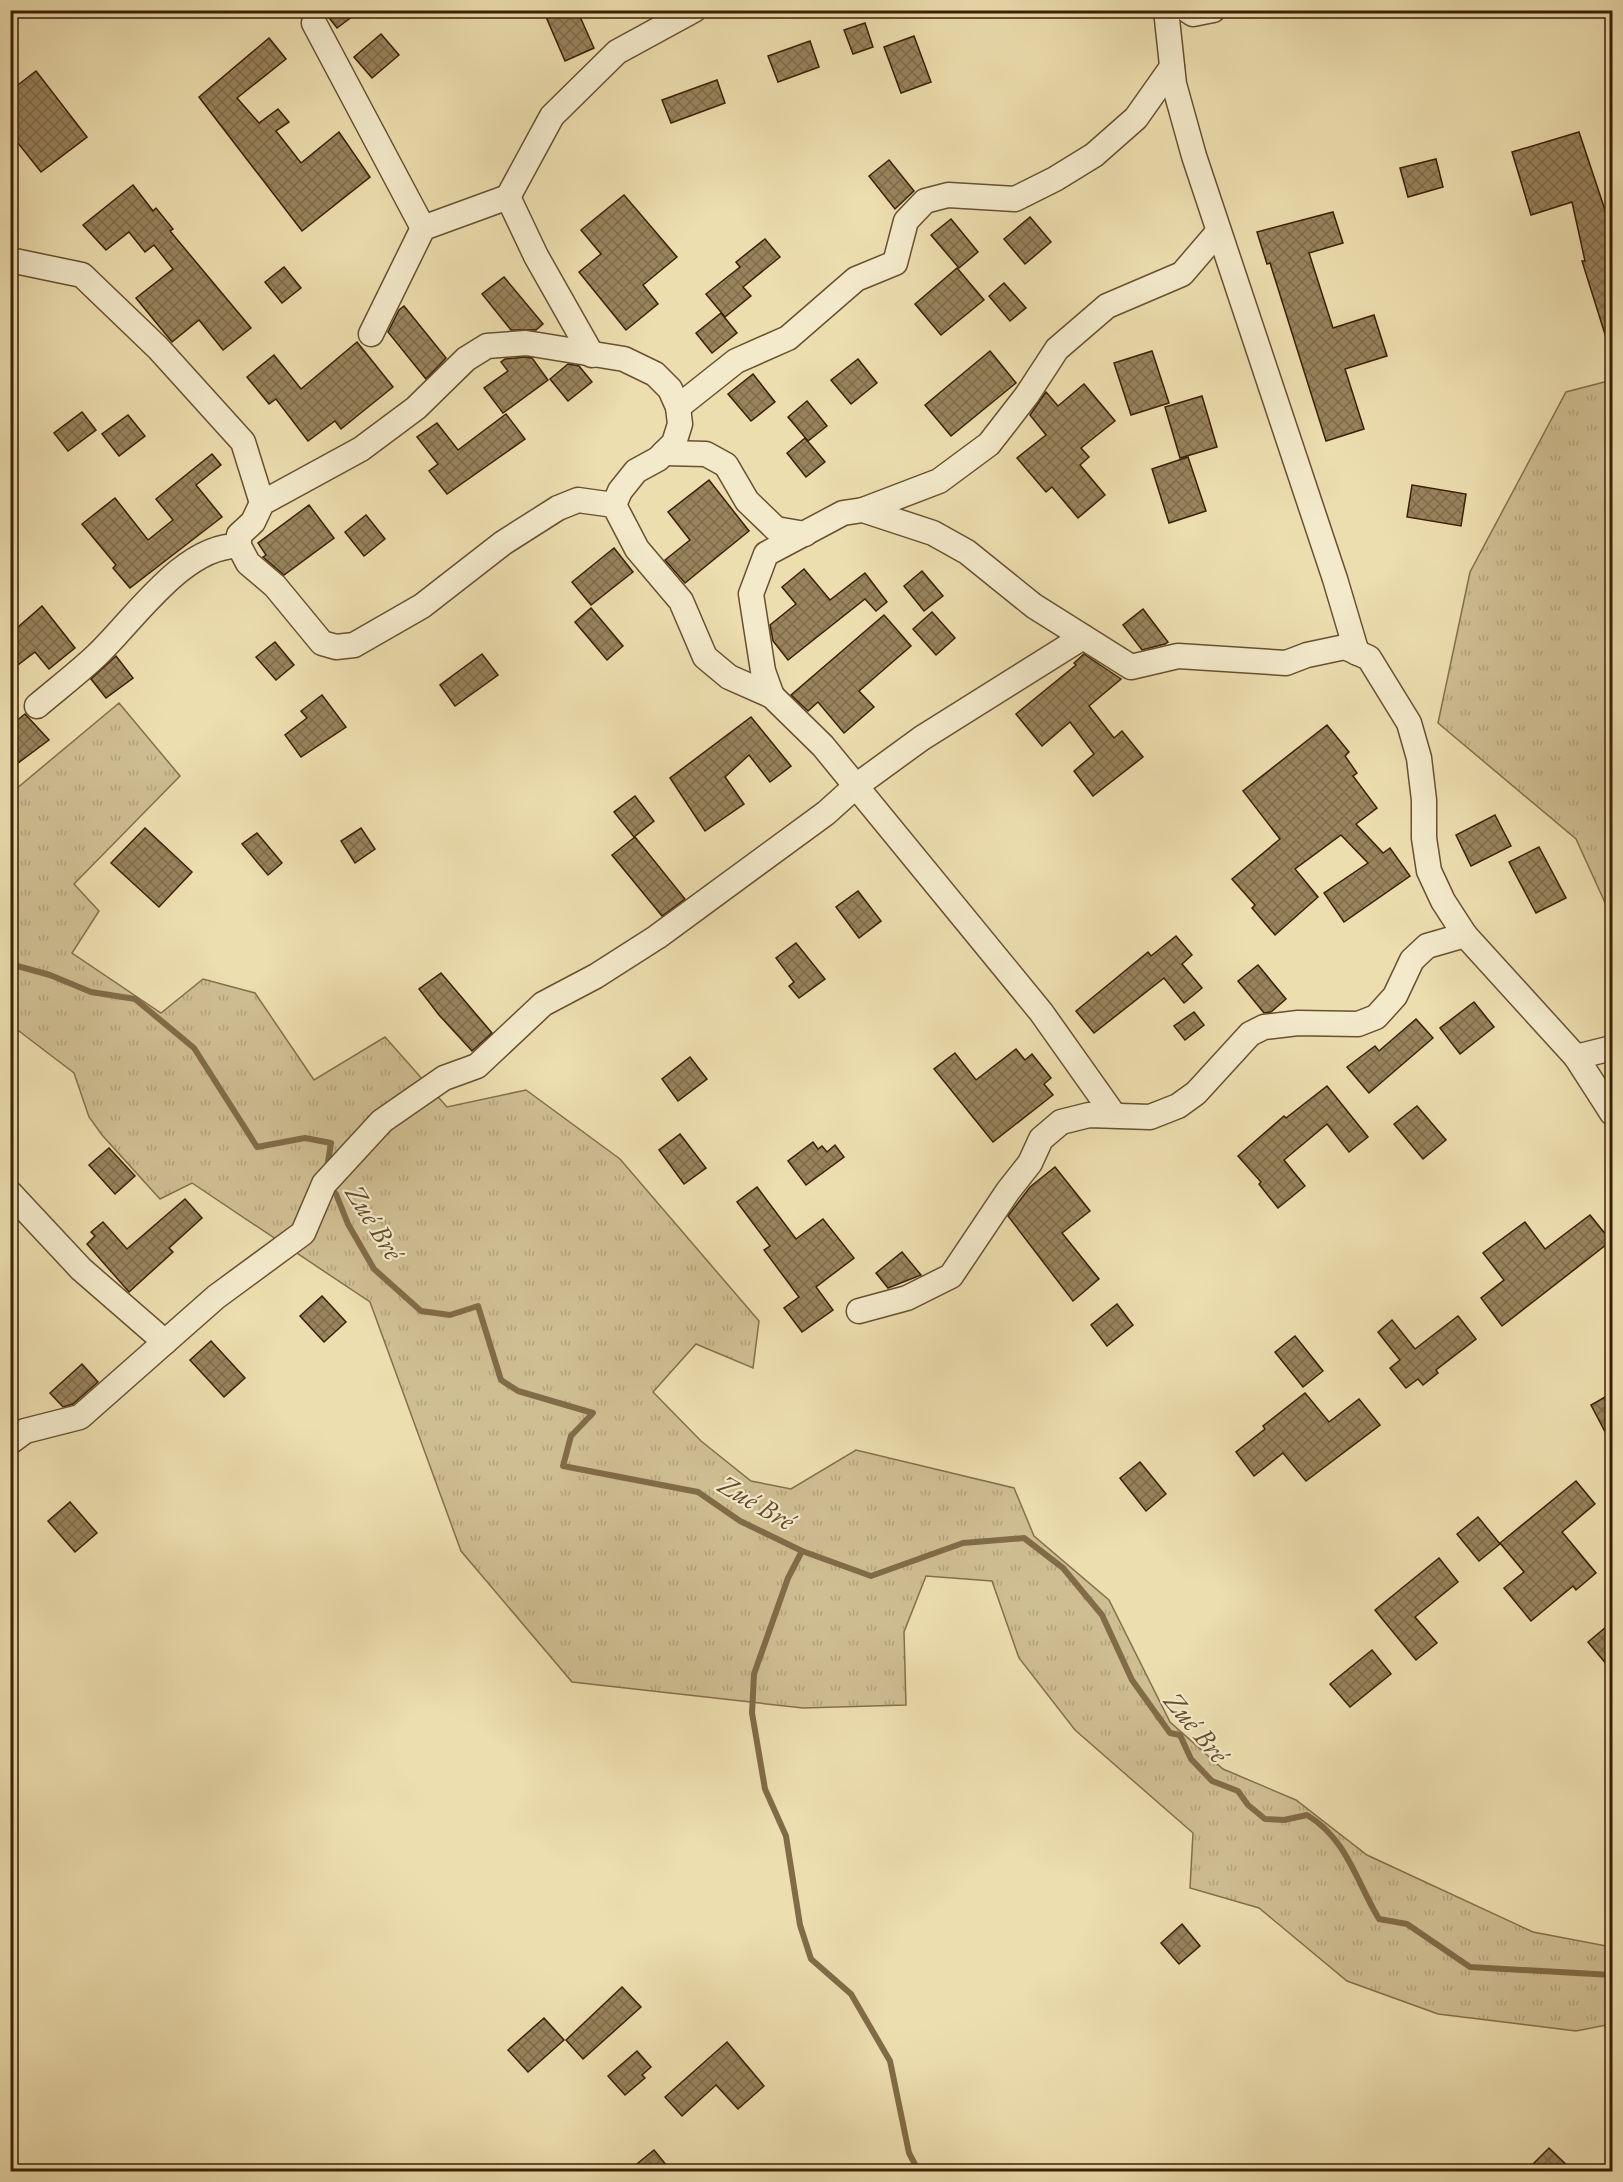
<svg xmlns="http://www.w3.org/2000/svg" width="1623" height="2182" font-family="'EB Garamond',serif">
	<defs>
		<pattern id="grass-tufts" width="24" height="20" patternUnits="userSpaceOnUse" patternTransform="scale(1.5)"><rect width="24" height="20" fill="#cfbe92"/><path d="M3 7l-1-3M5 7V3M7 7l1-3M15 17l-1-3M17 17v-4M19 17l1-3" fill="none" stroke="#b3a37c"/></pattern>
		<pattern id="building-cross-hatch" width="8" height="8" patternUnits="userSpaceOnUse" patternTransform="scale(1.5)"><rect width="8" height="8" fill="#98835d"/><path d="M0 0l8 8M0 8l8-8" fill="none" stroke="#7d6b4b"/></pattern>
	</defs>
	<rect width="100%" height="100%" fill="#eddeaf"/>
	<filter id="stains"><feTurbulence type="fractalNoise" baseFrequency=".00333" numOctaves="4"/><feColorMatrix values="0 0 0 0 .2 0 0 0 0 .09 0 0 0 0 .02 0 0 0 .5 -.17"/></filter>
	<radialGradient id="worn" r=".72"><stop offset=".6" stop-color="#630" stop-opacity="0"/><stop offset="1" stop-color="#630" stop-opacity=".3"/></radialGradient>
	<g fill="url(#grass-tufts)" stroke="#856f4c" stroke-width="1.5">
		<path d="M1612,380V918L1576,839L1438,723L1470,572L1566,392Z"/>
		<path d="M119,703L180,776L74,884L99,911L72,953L161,1013L203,979L255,993L314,1080L385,1037L447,1107L526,1090L620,1159L759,1321L753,1368L696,1344L653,1392L701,1441L751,1481L791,1489L856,1450L1014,1488L1034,1536L1109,1600L1170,1722L1223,1769L1296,1800L1367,1855L1533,1932L1612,1947V2024L1576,2031L1438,2014L1347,1981L1259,1908L1190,1888L1193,1833L1075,1730L1019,1658L992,1581L926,1576L904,1632L906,1705L803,1708L572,1682L461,1551L370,1302L192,1183L160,1199L102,1135L89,1117L74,1073L11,1025L10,794Z"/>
	</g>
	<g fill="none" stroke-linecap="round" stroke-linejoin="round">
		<g stroke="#816b48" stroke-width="6">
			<path d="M10,964L50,975L91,992L135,999L194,1048L257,1147L305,1138L331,1143L327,1168"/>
			<path d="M329,1188L336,1194L348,1224L374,1269L421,1311L450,1315L478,1306L501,1380L518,1391L593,1413L571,1436L563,1466L698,1492L740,1521L802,1551L871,1576L963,1543L1024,1538L1063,1568L1102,1615L1132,1680L1170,1733L1180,1735L1191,1759L1212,1781L1238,1791L1248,1805L1265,1819L1284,1820L1307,1815C1347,1839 1356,1881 1379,1919L1407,1924L1470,1967L1612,1975"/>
			<path d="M802,1551L788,1578L754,1674L752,1713L765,1789L786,1836L800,1925L811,1959L851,1994L890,2061L909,2153L919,2172"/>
		</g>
	</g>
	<g fill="url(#building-cross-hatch)" stroke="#3b2005" stroke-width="1.5">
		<path d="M323,10H361L337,28Z"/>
		<path d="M543,10H577L594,48L565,61Z"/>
		<path d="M865,23L873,47L853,54L844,30Z"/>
		<path d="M381,34L399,55L372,78L354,57Z"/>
		<path d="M914,36L931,82L901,93L884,47Z"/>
		<path d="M269,38L286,59L237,98L259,123L278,109L289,122L276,131L301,163L339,132L370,177L302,231L199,97Z"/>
		<path d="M810,41L819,67L778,82L768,56Z"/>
		<path d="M36,71L87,137L41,172L10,133V91Z"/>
		<path d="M717,80L725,103L671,123L662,100Z"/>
		<path d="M1579,132L1606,213L1612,245V346L1609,347L1582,261H1585L1572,202L1531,215L1512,152Z"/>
		<path d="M1436,159L1443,187L1408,197L1400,168Z"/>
		<path d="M889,160L914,191L895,209L869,176Z"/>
		<path d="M133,185L153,211L156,208L173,229L170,231L251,328L223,350L199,320L172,342L136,298L173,269L154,245L145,252L129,232L106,250L83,225Z"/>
		<path d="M624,195L677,257L643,285L658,304L626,330L579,272L601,254L581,230Z"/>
		<path d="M1333,212L1343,243L1309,253L1333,328L1374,315L1387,356L1345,369L1364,429L1326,441L1270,263L1267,264L1257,232Z"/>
		<path d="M1030,217L1051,242L1025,264L1004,239Z"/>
		<path d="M951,219L978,252L959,268L931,235Z"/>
		<path d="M765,239L780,257L743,287L751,296L725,317L706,294L740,267L736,262Z"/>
		<path d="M284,267L301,288L282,303L265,282Z"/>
		<path d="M957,268L984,300L941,335L915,304Z"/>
		<path d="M504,277L543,324L536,330H511L482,294Z"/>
		<path d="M1004,283L1026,308L1010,321L989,296Z"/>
		<path d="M404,306L446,358L426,379L388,332L399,310Z"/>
		<path d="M721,313L737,333L712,353L696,333Z"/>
		<path d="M357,342L393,387L341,429L335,421L308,441L276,399L269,404L247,377L274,355L301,389Z"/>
		<path d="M990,351L1016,383L951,436L925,405Z"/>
		<path d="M1152,351L1169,403L1131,415L1114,363Z"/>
		<path d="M525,357L532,358L548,380L503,413L484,388L508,371L501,362L505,359Z"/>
		<path d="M858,359L877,383L851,404L831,380Z"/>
		<path d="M568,364L579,366L592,382L568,401L550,379Z"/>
		<path d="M753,374L775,402L751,421L728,394Z"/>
		<path d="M1084,384L1115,421L1081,448L1089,457L1080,465L1105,495L1078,518L1052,487L1046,492L1017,458L1046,435L1030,415L1046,392L1058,406Z"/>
		<path d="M1202,396L1217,447L1180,458L1165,407Z"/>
		<path d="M807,401L827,426L808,441L788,417Z"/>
		<path d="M82,412L96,430L68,451L54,433Z"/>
		<path d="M506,414L525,439L447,494L429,471L438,464L417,437L437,423L458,450Z"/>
		<path d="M128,415L145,436L119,456L102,434Z"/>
		<path d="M805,438L825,462L806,477L787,453Z"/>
		<path d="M212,454L221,465L196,485L222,517L130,588L113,568L116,565L82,524L115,498L148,540L173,520L156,499Z"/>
		<path d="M1188,457L1206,511L1169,523L1152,469Z"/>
		<path d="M709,480L749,531L685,583L665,560L690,540L668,512Z"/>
		<path d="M1412,485L1466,494L1461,526L1407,517Z"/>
		<path d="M309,505L334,538L284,575L263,557L266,555L258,543Z"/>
		<path d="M366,515L385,539L364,556L345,532Z"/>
		<path d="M614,548L633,572L591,605L572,582Z"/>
		<path d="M804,569L830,600L865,573L887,602L876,611L865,599L788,660L773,641L770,625L796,604L782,587Z"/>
		<path d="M922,571L943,596L924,611L904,586Z"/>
		<path d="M42,606L75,648L49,669L35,652L10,671V634Z"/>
		<path d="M591,608L623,646L607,660L575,622Z"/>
		<path d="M1143,609L1168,642L1165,644L1142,650L1123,625Z"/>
		<path d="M932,612L955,638L936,655L913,629Z"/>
		<path d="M884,615L911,646L859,691L874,707L844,733L818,702L808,711L791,695Z"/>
		<path d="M275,642L294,665L276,680L256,657Z"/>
		<path d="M482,654L498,675L455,706L440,685Z"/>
		<path d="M1084,654L1121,679L1089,706L1114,738L1122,731L1143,757L1093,796L1074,771L1094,754L1070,722L1042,746L1016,714L1076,665L1074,663Z"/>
		<path d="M116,656L133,678L106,698L91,679Z"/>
		<path d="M322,695L346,727L301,757L285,735L307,718L301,711Z"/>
		<path d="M25,714L49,740L10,769V726Z"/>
		<path d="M751,717L791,766L770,782L749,755L725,777L744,804L705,831L670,778Z"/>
		<path d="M1327,725L1349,752L1345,756L1357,773L1353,776L1377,808L1356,824L1383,853L1390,848L1410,876L1344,922L1324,893L1368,863L1341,835L1295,869L1318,897L1275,935L1252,908L1255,905L1232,879L1280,839L1243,791Z"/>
		<path d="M635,796L654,821L634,837L614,812Z"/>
		<path d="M1495,815L1511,846L1471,866L1456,835Z"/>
		<path d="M145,828L192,872L159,907L111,863Z"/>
		<path d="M361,828L375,849L355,863L341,841Z"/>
		<path d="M257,833L282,863L268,875L242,844Z"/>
		<path d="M635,837L685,899L662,916L612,855Z"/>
		<path d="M1539,847L1566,898L1536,913L1509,862Z"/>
		<path d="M858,891L881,921L859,938L836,907Z"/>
		<path d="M1176,936L1192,955L1182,964L1202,988L1184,1003L1164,978L1094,1033L1076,1011L1148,952L1151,956Z"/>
		<path d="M796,943L825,979L799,998L789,986L794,982L776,958Z"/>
		<path d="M1258,965L1286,999L1271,1012L1264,1013L1238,981Z"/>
		<path d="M441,973L492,1033L472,1051L439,1015L419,989Z"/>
		<path d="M1474,1002L1494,1027L1460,1054L1440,1028Z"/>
		<path d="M1194,1012L1204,1025L1185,1040L1174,1026Z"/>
		<path d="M1416,1019L1433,1038L1369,1093L1347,1067L1375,1046L1379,1051Z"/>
		<path d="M1016,1049L1025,1060L1032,1054L1051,1078L1044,1084L1053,1095L993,1142L934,1069L955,1053L976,1080Z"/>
		<path d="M690,1057L707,1079L678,1101L662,1079Z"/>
		<path d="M1327,1086L1368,1137L1349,1152L1327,1124L1284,1160L1305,1186L1278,1208L1259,1184L1261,1182L1238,1156L1284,1116L1286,1118Z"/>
		<path d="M1417,1106L1446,1140L1423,1159L1394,1124Z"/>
		<path d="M680,1134L706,1168L684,1184L659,1150Z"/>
		<path d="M813,1142L818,1149L822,1146L827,1152L835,1145L844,1157L806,1185L788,1161Z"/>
		<path d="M109,1148L135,1176L115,1194L89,1165Z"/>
		<path d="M1055,1167L1090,1211L1062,1233L1099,1279L1073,1301L1008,1216L1030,1187Z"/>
		<path d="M757,1187L796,1239L823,1219L854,1258L816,1287L833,1310L802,1332L784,1308L799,1297L764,1250L770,1246L737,1202Z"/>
		<path d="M185,1199L202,1218L169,1248L173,1252L129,1292L87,1244L95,1236L91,1232L103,1222L127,1249Z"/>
		<path d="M1590,1215L1611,1241L1502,1326L1481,1298L1504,1280L1483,1253L1525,1222L1545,1249Z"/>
		<path d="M902,1252L921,1275L888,1288L876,1273Z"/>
		<path d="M322,1296L346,1322L324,1342L300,1316Z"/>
		<path d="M1117,1304L1133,1325L1107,1346L1091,1325Z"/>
		<path d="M1458,1316L1476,1339L1436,1370L1438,1373L1423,1385L1418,1379L1406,1388L1390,1368L1400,1360L1378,1332L1392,1320L1415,1349Z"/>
		<path d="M1295,1336L1323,1371L1303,1387L1275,1352Z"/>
		<path d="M211,1341L245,1378L224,1397L190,1360Z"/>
		<path d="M82,1364L98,1382L73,1404L63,1407L50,1393Z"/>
		<path d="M1305,1393L1329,1422L1359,1399L1380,1425L1306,1481L1283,1453L1254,1476L1236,1452L1265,1429L1263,1426Z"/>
		<path d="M1612,1393V1445L1591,1405Z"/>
		<path d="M1140,1462L1166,1494L1146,1511L1120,1478Z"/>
		<path d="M1576,1481L1595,1504L1562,1532L1596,1573L1576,1590L1573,1586L1531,1621L1504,1588L1524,1572L1500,1543Z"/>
		<path d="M70,1502L97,1533L75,1552L48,1521Z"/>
		<path d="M1478,1517L1500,1544L1479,1561L1457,1534Z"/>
		<path d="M1439,1558L1458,1582L1415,1617L1437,1643L1416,1660L1375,1610Z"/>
		<path d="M1612,1622V1671L1588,1642Z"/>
		<path d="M1372,1650L1391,1674L1350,1707L1330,1684Z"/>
		<path d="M1182,1924L1200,1946L1179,1964L1161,1943Z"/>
		<path d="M622,1987L641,2007L583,2059L566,2040Z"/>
		<path d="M544,2018L564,2040L528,2072L508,2050Z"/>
		<path d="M727,2042L764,2086L738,2109L716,2085L682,2116L665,2097Z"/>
		<path d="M637,2051L651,2067L642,2075L645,2078L625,2095L608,2076Z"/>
		<path d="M1549,2148L1574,2172H1525Z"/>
		<path d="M654,2150L672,2172H627Z"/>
	</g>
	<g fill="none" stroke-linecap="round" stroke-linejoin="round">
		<g stroke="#685030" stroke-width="27">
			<g id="minor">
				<path d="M1166,10L1174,84L1194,156L1335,579L1357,653"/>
				<path d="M1187,10L1193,14L1213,10"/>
				<path d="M314,23L423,228"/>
				<path d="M508,197L536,256L592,355"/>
				<path d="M10,260L82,275L158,348L243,442L262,503"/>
				<path d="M371,334L423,228L508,197L552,116L617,52L694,10"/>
				<path d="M678,407L736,361L788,338L856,279L895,263L906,221L925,201L948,195L1015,199L1055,179L1094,155L1136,118L1172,67"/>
				<path d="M664,453L706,454L726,465L747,501L776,529L805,534"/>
				<path d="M614,505L578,500L558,508L503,543L422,606L354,645L336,647L322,643L275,586L248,563L239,546V535L253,522L262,503L361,449L416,408L466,359L487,346L526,343L624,359L655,374L670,389L678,407L680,424L674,443L658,459L636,471L620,491L614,505L637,549L681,601L705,657L729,677L772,696L823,746L1041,1012L1114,1115"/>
				<path d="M863,510L939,481L989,444L1027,395L1057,349L1107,306L1182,274L1218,232"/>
				<path d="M772,696L763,671L751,594L766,554L843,513L863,510L933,533L967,552L1034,606L1131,667L1178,656L1286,663L1307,655L1345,647L1369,658L1409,723L1419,758L1424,800V838L1429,871L1443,901L1465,935L1576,1057L1612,1113"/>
				<path d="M37,706C57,689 78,673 97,655C134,620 184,544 239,546"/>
				<path d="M1576,1057L1612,1048"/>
				<path d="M10,1193L81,1269L165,1342"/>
				<path d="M859,1311L907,1298L951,1276L1008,1191L1030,1163L1041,1139L1061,1122L1089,1115L1150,1117L1178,1106L1196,1093L1250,1034L1264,1027L1298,1023L1358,1024L1376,1017L1395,996L1412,960L1427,946L1465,935"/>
				<path d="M10,1442L25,1431L80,1417L216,1297L303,1233L324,1184L382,1121L444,1078L477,1066L543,1004L596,976L657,937L826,813L856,786L922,738L1083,637"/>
			</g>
		</g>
		<use href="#minor" stroke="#f3eacb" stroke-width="24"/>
	</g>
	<g text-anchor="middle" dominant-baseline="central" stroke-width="4.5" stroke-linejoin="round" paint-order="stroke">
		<g font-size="28" font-style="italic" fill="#644c2c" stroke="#f3eacb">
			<text transform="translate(375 1222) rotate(58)">Zué Bré</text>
			<text transform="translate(757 1502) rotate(30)">Zué Bré</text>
			<text transform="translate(1197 1727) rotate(50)">Zué Bré</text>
		</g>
	</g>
	<rect width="1623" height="2182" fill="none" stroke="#eddeaf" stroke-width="36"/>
	<rect x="12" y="12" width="1599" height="2158" fill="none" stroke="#3b2005" stroke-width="3"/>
	<rect x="18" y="18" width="1587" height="2146" fill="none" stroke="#3b2005" stroke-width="1.5"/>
	<rect width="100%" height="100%" filter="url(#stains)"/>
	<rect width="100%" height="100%" fill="url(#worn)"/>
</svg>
